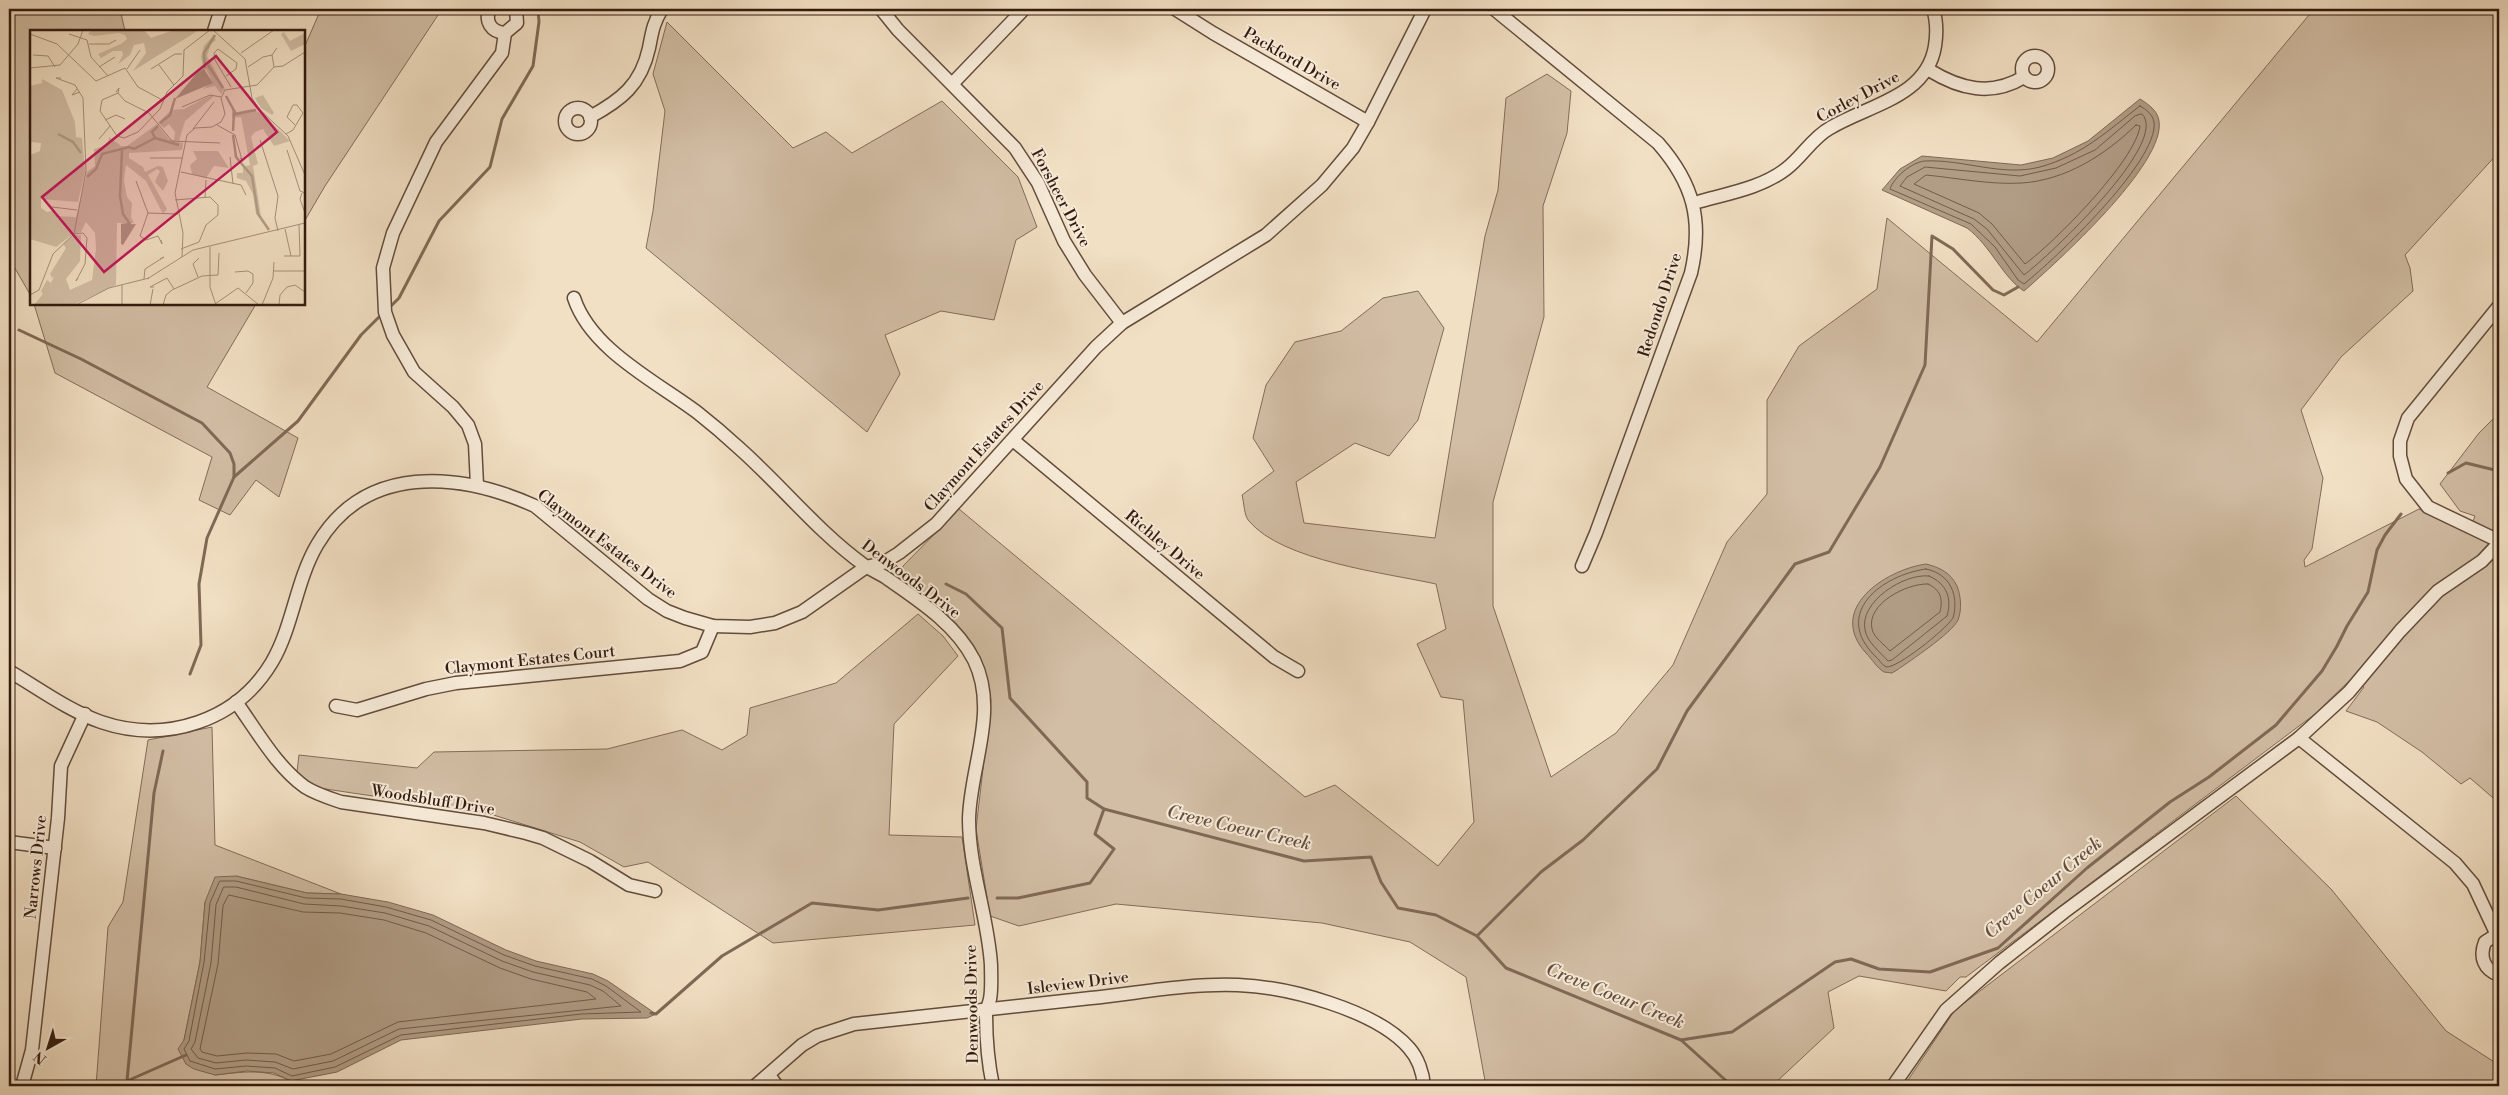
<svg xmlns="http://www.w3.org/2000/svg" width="2508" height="1095" font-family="'Libre Bodoni',serif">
	<rect width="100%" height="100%" fill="#f2e0c4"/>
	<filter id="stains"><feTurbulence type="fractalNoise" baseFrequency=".004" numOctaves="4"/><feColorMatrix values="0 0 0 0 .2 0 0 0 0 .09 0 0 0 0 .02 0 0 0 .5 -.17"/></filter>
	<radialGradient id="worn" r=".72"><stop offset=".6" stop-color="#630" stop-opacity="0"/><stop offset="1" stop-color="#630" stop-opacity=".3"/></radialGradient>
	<g fill="#d2bea5" stroke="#826c5a">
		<path d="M9,9H120L125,31H31V296L9,258Z"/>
		<path d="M321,9H442L325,186L304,222V48Z"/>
		<path d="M2314,9H2499V152L2405,255L2410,268L2413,291L2341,357L2301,410L2323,478L2312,549L2304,560L2305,567L2419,509L2499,546V803L2470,778L2461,784L2422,752L2377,722L2346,711L2364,687L2352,678L2315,714L1966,977H1960L1946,991L1859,976L1828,992L1834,1028L1772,1086H1601L1572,1082L1559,1086H1486L1466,977L1410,942L1322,923L1116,904L1019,926L990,916L976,829L991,700L985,677L973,649L901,581L903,566L959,509L1305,797L1335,785L1438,866L1474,822L1463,700L1441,697L1417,644L1446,629L1436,584C1386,573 1282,561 1249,521C1244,516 1244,502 1242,495L1274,471L1253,438L1266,385L1295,342L1341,331L1383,298L1418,291L1444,328L1418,420L1389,456L1355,443L1296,482L1304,523L1435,538L1485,236L1498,190L1506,98L1547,74L1571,91L1567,133L1543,206L1544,317L1493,502V606L1551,777L1616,733L1673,665L1727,542L1767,494V400L1799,346L1877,289L1887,218L2037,342Z"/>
		<path d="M667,22L793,148L826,132L852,153L942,101L1018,177L1037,227L1016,240L994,320L941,311L885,335L900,374L867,432L646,248L653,211L665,111L653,74Z"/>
		<path d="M34,304H256L207,387L298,438L279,497L256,480L230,515L199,500L212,457L55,373Z"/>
		<path d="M2499,413V536L2472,524L2475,516L2460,511L2440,484L2479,433Z"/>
		<path d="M918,614L943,636L958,656L894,724L889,835L962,837L975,925L773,943L648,862L624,867L580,842L487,813L319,788L296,780L299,755L417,768L434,752L607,749L682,730L722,750L747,735L750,708L836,683Z"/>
		<path d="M212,727L215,845L341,894L307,893L236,876L205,902L200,962L184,1040L215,1075C243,1072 265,1068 291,1081L287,1086H96L108,927L123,902L148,740Z"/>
		<path d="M2236,796L2331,889L2446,1031L2499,1065V1086H1904L1955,1010Z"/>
	</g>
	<g fill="#b19d86" stroke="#7f6956">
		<path d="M2140,99C2148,104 2158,111 2159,121C2166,164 2056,263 2024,291C2003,278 1991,246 1967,228L1882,190L1900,169L1922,156L2021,165L2053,158L2088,141Z"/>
		<path d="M1926,564C1939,567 1951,573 1957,586C1961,596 1962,610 1958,620C1952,633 1910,661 1897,670L1892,673L1884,672C1877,668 1872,659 1866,653C1826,609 1885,570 1926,564Z"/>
		<path d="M236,876L307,893L341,894L388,902L433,915L506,950L536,961L593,974L608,981L656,1014L647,1018L582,1019L401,1040L337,1072L291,1081L274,1073L247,1071L215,1075L194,1069L186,1064L178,1049L184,1040L200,962L205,902L215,877Z"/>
	</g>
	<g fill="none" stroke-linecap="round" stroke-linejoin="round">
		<g stroke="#725c4a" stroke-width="1">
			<path d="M2140,106C2146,109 2153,115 2154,122C2159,161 2054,260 2024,284L2018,280L1995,247L1971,224L1890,189C1894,177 1912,162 1925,161C1963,159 2002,177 2040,167C2083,155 2107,131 2140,106Z"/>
			<path d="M2142,114C2171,142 2048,257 2024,275L1987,229L1974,219L1900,186L1907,177L1925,167L2020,176L2056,168L2095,150L2135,116Z"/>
			<path d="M2136,125L2140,126C2136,160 2054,243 2025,264L1992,224L1979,213L1914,184L1926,175C1957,178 1991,185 2022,183C2066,180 2105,155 2136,125Z"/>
			<path d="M1926,569C1951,574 1959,596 1953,618C1945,630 1898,668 1886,667C1881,664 1879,659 1875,656C1832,613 1882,575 1926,569Z"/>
			<path d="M1929,576C1947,584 1952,598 1947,616L1892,660L1888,661C1880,652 1867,642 1865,630C1859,602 1904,573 1929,576Z"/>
			<path d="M1928,584C1941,590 1943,599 1940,612L1890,651C1884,644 1874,638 1872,629C1866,604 1907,583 1928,584Z"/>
			<path d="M220,881H236L306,898L341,899L386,907L431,920L504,955L535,966L592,979L606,986L641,1012L581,1014L401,1035L335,1067L292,1076L275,1068L246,1066L215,1069L190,1061L184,1049L189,1041L204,962L210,903Z"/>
			<path d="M224,887H236L304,904L341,906L385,913L429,926L502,961L533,972L590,985L603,991L621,1006L399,1029L333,1061L293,1069L275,1062L246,1060L216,1063L198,1058L191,1049L195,1042L211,963L216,905Z"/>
			<path d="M229,895L303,912L340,913L384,920L426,933L500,968L531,979L587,992L596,999L398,1022L331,1054L294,1061L276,1054L247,1053L217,1056L202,1052L200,1049L218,964L223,906Z"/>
		</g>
		<g stroke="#7f6956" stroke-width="3">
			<path d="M389,308L399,298L439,221L490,167L502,119L533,66L539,22L538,9"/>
			<path d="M19,330L81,359L202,423L230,453L234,464V477L207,538L199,584L201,645L190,674"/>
			<path d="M2448,473L2466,463L2499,471"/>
			<path d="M234,477L298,421L361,335L382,314"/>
			<path d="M946,584L966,594L1002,628L1010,698L1087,782V798L1104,809"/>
			<path d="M997,898H1018L1090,883L1114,849L1095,834L1104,809L1304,861L1371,857L1381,882L1398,908L1436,915L1477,936L1506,968L1681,1040L1732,1032L1835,962L1851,959L1879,969L1930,972L1998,948L2087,868L2170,802L2209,777L2276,725L2322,671L2337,646L2347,626L2368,592L2377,550L2385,535L2401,514"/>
			<path d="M1477,936L1541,872L1583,840L1657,769L1687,711L1795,564L1829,552L1880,467L1925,365L1932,236L1953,249L1993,290L2004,295L2018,287"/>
			<path d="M651,1013L656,1014L722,956L812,903L878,910L968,898"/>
			<path d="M1681,1040L1732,1086"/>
			<path d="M127,1081L154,793L163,751"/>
			<path d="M126,1086L127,1081L186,1055"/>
		</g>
		<g stroke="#634c3c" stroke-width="15">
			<g id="minor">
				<path d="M490,9C484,21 491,32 505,33L517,23L516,9"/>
				<path d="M881,9L898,30L1015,148L1038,183L1064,241L1085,275L1122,323"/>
				<path d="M1175,9L1213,33L1368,122"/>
				<path d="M1494,9L1658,143C1694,184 1703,221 1691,273L1596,533L1582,566"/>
				<path d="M214,31L221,9"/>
				<circle cx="2035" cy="69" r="13"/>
				<path d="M1929,70C1960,89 1991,97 2024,77"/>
				<path d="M953,83L1024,9"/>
				<circle cx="578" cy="121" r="13"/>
				<path d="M590,117C621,100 641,85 649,48C652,33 653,23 662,9"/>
				<path d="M1694,203C1724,194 1760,189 1786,169C1802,157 1812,138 1830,128C1868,105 1927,97 1935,46C1937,33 1937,21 1933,9"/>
				<path d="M574,298C591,350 657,382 698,413C712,424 726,436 739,448C782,486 817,531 864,565C871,570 879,573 885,577C918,600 956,624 974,660C999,711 970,767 969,819C969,869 988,916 991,965C991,975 992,989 990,999C989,1004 987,1008 986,1013C986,1037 988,1063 993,1086"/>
				<path d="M2499,306L2408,418L2400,441V456L2406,479L2428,507L2499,541"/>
				<path d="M1013,440L1274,657L1298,671"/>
				<path d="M477,485L475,444L468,425L453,407L414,372L393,335L385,312L383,268L393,233L436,142L502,53L505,33"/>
				<path d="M9,671C38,688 69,711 101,722C166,744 237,721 272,662C293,626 296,581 317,545C365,463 459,472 535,506L648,599L667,611L685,618L713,626L750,627L775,623L802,612L866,567L883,563L899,553L936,524L1096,347L1122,323L1266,235L1322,185L1353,148L1368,122L1425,9"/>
				<path d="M236,702C257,731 276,766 305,787C316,794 329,798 341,802L484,823L526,833L543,838L590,861L629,885L655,891"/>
				<path d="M336,706L357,710L426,689L456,683L680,661L702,652L713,626"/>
				<path d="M2299,738L2455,863L2473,884L2496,933"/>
				<path d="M9,842L55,848"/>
				<path d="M2499,933L2485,942C2479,957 2484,970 2499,975"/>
				<path d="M769,1075L777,1086"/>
				<path d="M22,1086L32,1050L58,818L61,766L85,714"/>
				<path d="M755,1086L802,1045L817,1036L854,1024C933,1016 1012,1007 1091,998C1140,993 1189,983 1238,985C1288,987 1376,1010 1409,1048C1418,1058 1423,1073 1424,1086"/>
				<path d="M1893,1086L1946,1010L1999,963L2064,912L2299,738L2349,692L2400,631L2438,591L2482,561L2499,543"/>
			</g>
		</g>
		<use href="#minor" stroke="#f7ebd9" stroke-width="12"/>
	</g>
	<g text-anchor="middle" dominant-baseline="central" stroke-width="4" stroke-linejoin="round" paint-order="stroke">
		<g font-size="16" fill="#331a0f" stroke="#f7ebd9">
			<text transform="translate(1292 59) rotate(30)">Packford Drive</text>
			<text transform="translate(1858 97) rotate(-28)">Corley Drive</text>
			<text transform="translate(1061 198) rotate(62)">Forsheer Drive</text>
			<text transform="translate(1660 305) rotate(-72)">Redondo Drive</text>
			<text transform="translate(984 446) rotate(-48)">Claymont Estates Drive</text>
			<text transform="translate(607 544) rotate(37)">Claymont Estates Drive</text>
			<text transform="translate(1165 545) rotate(40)">Richley Drive</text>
			<text transform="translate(911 579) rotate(37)">Denwoods Drive</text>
			<text transform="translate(530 660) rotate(-6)">Claymont Estates Court</text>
			<text transform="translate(433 800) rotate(9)">Woodsbluff Drive</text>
			<text transform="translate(36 867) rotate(-84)">Narrows Drive</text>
			<text transform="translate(1078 983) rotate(-7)">Isleview Drive</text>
			<text transform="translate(972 1004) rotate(-91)">Denwoods Drive</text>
		</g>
		<g font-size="18" font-style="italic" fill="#654e3f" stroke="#f7ebd9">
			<text transform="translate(1239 828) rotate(13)">Creve Coeur Creek</text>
			<text transform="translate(2043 888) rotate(-40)">Creve Coeur Creek</text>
			<text transform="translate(1615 996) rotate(22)">Creve Coeur Creek</text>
		</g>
	</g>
	<g transform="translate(30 30)">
		<rect width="275" height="275" fill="#f2e0c4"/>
		<path d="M61,0H114L121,8L144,0H169L103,41L116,23L114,13L104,15L100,25L88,34L93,25L92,21H83L71,28L68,24L91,14L97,9L95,5L89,3L64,6L58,4ZM254,2L260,11L275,3V14L261,21L251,4ZM183,6L186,10L181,14L177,26L195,59L191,64L185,56L173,59L182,51L176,39L166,44L173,35L171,27L174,16ZM12,49L32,60L45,92L46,107L52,108L55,142L48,172L11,169V178L17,182L25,180L26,186L46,187L57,142L65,136L64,119L78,115L79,107L91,116H97L127,94L139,109L153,113L152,120L99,123V128L113,137L115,142L128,136L133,137L138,151L133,161L125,152L130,141L127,139L118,145L137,179L133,184L116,151L96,135L94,150L97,167L102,173L101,187L104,193H87L86,255L43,275H4L13,264L11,261L17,250L21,253L24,246L22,248L20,244L36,218L33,214L44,205H51L50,231L36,249L40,260L62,250L66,219L65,203L56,192L51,202L43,204L26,217L0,209V125L10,121L11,113L0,112V56L12,53ZM181,65L184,66L155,91L149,111L144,110L145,102L139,94L134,98L128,93L141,80L154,79ZM233,65L244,83L242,85L231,78L225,68ZM202,79L207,82L222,79L234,85L260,111L244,116L233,99L225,102L221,107L228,134L223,136L231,186L226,184L223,164L216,151L207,148V143H213V137L220,135L211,87L202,88ZM163,121H188L199,138L184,136L176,148L162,144L160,135L167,129Z" fill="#d2bea5"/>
		<path d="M174,39L183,53L145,69L166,44ZM106,194L93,215L91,214V195Z" fill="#b19d86"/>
		<path fill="none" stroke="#b19d86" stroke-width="2.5" d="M178,35L193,58M175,38L174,23L185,5M196,66L206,84L226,80M130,93L140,85L145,68M203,101L204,82M28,104L43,112L51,123M203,105L206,127L222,146L228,184L239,200M125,108L149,115M57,147L66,139L72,124L99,117L104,119L125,108L122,102L128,96M91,195L100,194L93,184L90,166L92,120"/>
		<path fill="none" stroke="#a6917c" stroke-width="1" d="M183,0L215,29L222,68L229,79L258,106L275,145M0,4L27,14L66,51M39,4L57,10L61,27L78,46M59,14H79L86,10M211,23L244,0M3,25L18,26L25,37M129,35L144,55M69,37L85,27M218,37L233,27L242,25M244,37L253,36L275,22M244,37L242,25L247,18M0,38L30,35L48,14L53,0M97,39L110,20M121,39L145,24H152M196,46L206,39L207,33L188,19L184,23L185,30L201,57M66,51L95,38L108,57L134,71M47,59L42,65L50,62M86,62L89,58L88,63L95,71L119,83L142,111L190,113M88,63L72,70L70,81L87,106L94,108L108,102L130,79L137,62L153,46L154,20L180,0M152,77L180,65L191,67M75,90L86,85L95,89M187,95L205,105L212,130L210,128M265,95L257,87L263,75H267L273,83M163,99L184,72M256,104L263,100L273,83M69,109L80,96M230,110L248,166L245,188L248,201M257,120L270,161L275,163M200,127L203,154M120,128H152M151,142L211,155L216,165M106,151L118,183L148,184M272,163L270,169L275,183M175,167L176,150M145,170L180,167L188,175V185L176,195L169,212L151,219M22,177L47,180M118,183L110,206L116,210L128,206L132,214L131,210M269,195L270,226M255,199L261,226M44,204L53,203L57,208L55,234L46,251L48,248M180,217V257L186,275M254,226H270M152,227L153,203L145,163L157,105L165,98L182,97L191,92L195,84L191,68L195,60L227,55L244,37M243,241H275M205,242L218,241L223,244V253L216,263M168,247L163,234L169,228M114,249L115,239L134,227L130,229M117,249L163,220L275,193M92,255V275M124,257H120L137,248L144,259M0,265L9,260L23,224L44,204L56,141L53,68L45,55L26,48H31M185,274L208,258L229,275M46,275L79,258L119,248M120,275L123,259M133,275L136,265L142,260L172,246L188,245L189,223M232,275L243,248L244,232M249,275L250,265L257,257L265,255L275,262"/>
		<path fill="#c2185b" fill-opacity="0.15" stroke="#c2185b" stroke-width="2.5" d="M186,26L247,102L74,242L12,167Z"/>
		<rect width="275" height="275" fill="none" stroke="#331a0f" stroke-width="2.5"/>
	</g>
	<rect width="2508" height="1095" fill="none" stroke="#f2e0c4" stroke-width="30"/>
	<rect x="10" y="10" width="2488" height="1075" fill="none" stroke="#331a0f" stroke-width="2.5"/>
	<rect x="15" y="15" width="2478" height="1065" fill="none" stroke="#331a0f"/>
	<g transform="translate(48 1048) rotate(219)" stroke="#f7ebd9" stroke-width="4" paint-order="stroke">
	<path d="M0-4L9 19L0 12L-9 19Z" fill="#331a0f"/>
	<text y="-8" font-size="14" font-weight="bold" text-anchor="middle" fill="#331a0f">N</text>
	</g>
	<rect width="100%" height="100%" filter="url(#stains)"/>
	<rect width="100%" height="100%" fill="url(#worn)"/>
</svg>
